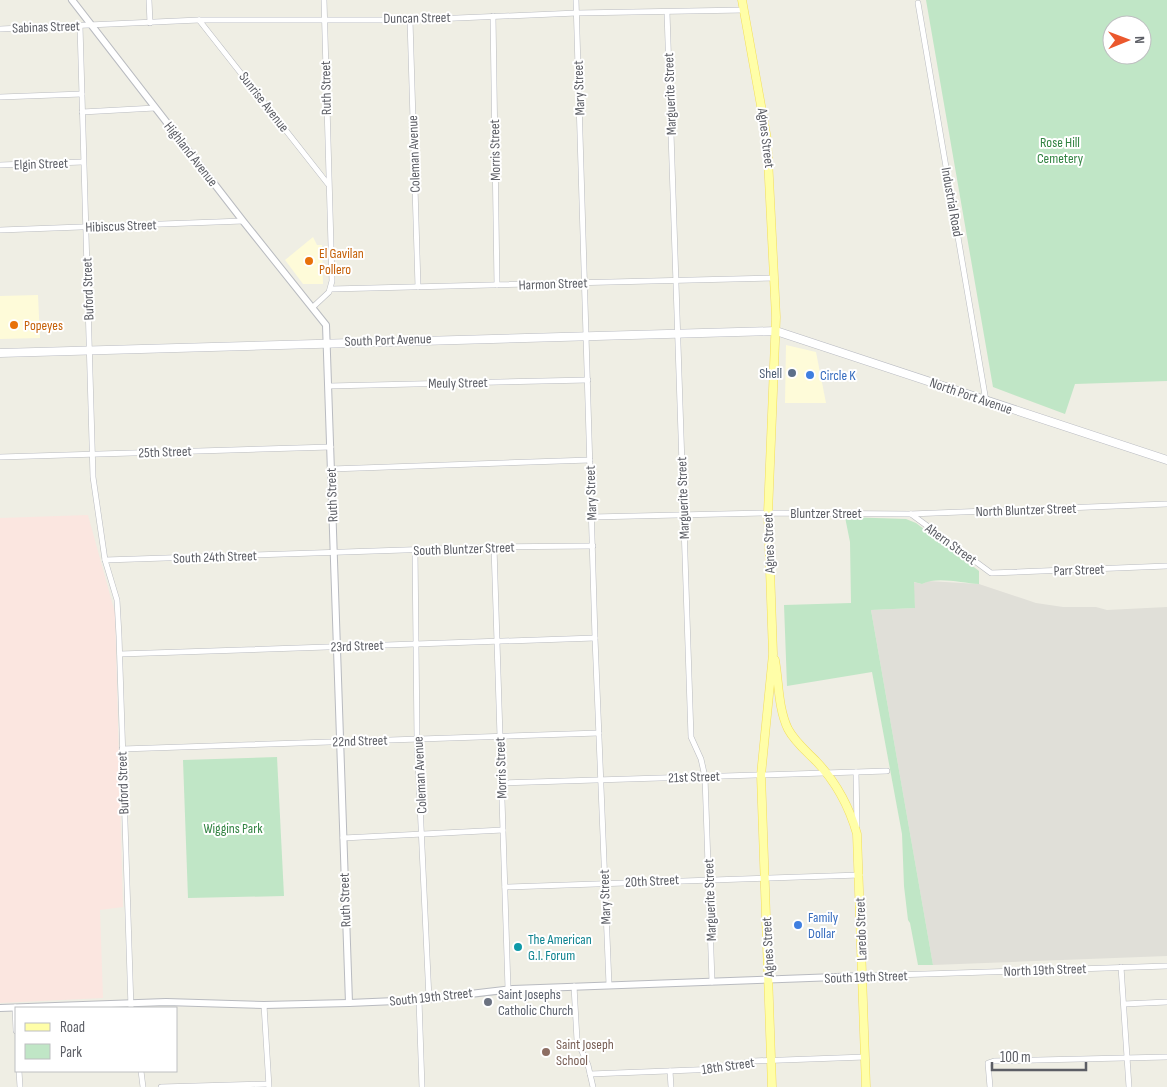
<svg xmlns="http://www.w3.org/2000/svg" width="1167" height="1087" font-family="'Sofia Sans Condensed',sans-serif">
	<rect width="100%" height="100%" fill="#efeee4"/>
	<g fill="#fefbd9">
		<path d="M313,237L317,245H322L323,284H303L285,260Z"/>
		<path d="M38,295L40,338L0,339V296Z"/>
		<path d="M786,345L816,352L826,403H785Z"/>
	</g>
	<path fill="#e0dfd8" d="M928,581L979,584L1036,603L1063,607H1096L1107,610L1167,607V956L933,965L871,610L915,608L913,582L922,584Z"/>
	<path fill="#fbe6e0" d="M88,515L115,613L123,907L100,910L103,998L0,1003V518Z"/>
	<g fill="#c0e6c6" fill-rule="evenodd">
		<path d="M926,0H1167V381L1075,384L1065,414L993,387ZM1112,25H1142V55H1112Z"/>
		<path d="M845,517L906,519L916,523L979,571V584C962,583 937,576 922,584L914,582L915,608L871,610L933,965H918L910,923L908,920L904,886L902,834L872,672L787,686L784,605L851,603L850,542Z"/>
		<path d="M277,757L284,896L188,898L183,760Z"/>
	</g>
	<g fill="none" stroke-linecap="round" stroke-linejoin="round">
		<g stroke="#b9bbc0" stroke-width="6">
			<g id="minor">
				<path d="M149,0L150,23"/>
				<path d="M576,0L595,638L609,985"/>
				<path d="M918,3L986,401"/>
				<path d="M667,12L691,737L701,759L705,777L712,982"/>
				<path d="M493,16L497,285"/>
				<path d="M199,20L328,184"/>
				<path d="M410,20L418,287"/>
				<path d="M80,26L93,477L105,560L494,547L593,546"/>
				<path d="M0,29L199,20H410L577,13L744,10"/>
				<path d="M0,97L82,94"/>
				<path d="M82,112L155,108"/>
				<path d="M0,165L83,162"/>
				<path d="M0,230L243,221"/>
				<path d="M331,289L775,278"/>
				<path d="M313,307L329,292L332,281L324,0"/>
				<path d="M329,386L588,380"/>
				<path d="M0,457L331,447"/>
				<path d="M331,469L590,460"/>
				<path d="M911,514L991,573L1167,566"/>
				<path d="M592,517L768,513L910,514L1167,504"/>
				<path d="M494,547L508,989"/>
				<path d="M415,550L417,739L429,999"/>
				<path d="M105,560L117,600L119,636L131,1008"/>
				<path d="M120,654L595,638"/>
				<path d="M122,749L599,733"/>
				<path d="M856,772L857,826"/>
				<path d="M501,783L887,771"/>
				<path d="M343,838L503,830"/>
				<path d="M505,887L860,875"/>
				<path d="M1121,967L1129,1087"/>
				<path d="M863,976L1167,966"/>
				<path d="M574,986L577,1040L588,1065L593,1087"/>
				<path d="M419,1000L422,1087"/>
				<path d="M1124,1004L1167,1002"/>
				<path d="M264,1005L269,1087"/>
				<path d="M15,1007L16,1031"/>
				<path d="M19,1071L20,1087"/>
				<path d="M141,1071L143,1087"/>
				<path d="M670,1071L671,1087"/>
				<path d="M590,1074L719,1069L753,1061L865,1057"/>
				<path d="M161,1087L268,1084"/>
				<path d="M990,1087L988,1063L994,1061L1167,1057"/>
			</g>
		</g>
		<g stroke="#b9bbc0" stroke-width="8">
			<g id="tertiary">
				<path d="M72,0L243,221L326,325L349,1003"/>
				<path d="M0,1008L166,1002L264,1005L349,1003L419,1000L513,989L863,976"/>
			</g>
		</g>
		<g stroke="#b9bbc2" stroke-width="9">
			<path id="secondary" d="M0,353L776,331L1167,460"/>
		</g>
		<g stroke="#f3de59" stroke-width="9">
			<g id="primary">
				<path d="M742,0L767,139L776,317L768,513L773,654L761,775L772,1087"/>
				<path d="M775,660C779,683 778,708 788,729C795,742 805,750 816,761C837,783 849,806 857,834L866,1087"/>
			</g>
		</g>
		<use href="#minor" stroke="#fff" stroke-width="5"/>
		<use href="#tertiary" stroke="#fff" stroke-width="6"/>
		<use href="#secondary" stroke="#fff" stroke-width="8"/>
		<use href="#primary" stroke="#fffea8" stroke-width="8"/>
	</g>
	<g fill="#e8710a" stroke="#fff" stroke-width="2">
		<circle cx="309" cy="261" r="5"/>
		<circle cx="14" cy="325" r="5"/>
	</g>
	<circle fill="#5c6f8a" stroke="#fff" stroke-width="2" cx="792" cy="373" r="5"/>
	<g fill="#3f7fe0" stroke="#fff" stroke-width="2">
		<circle cx="810" cy="375" r="5"/>
		<circle cx="798" cy="925" r="5"/>
	</g>
	<circle fill="#0f9aa8" stroke="#fff" stroke-width="2" cx="518" cy="947" r="5"/>
	<circle fill="#6b7280" stroke="#fff" stroke-width="2" cx="488" cy="1002" r="5"/>
	<circle fill="#8d6e63" stroke="#fff" stroke-width="2" cx="546" cy="1052" r="5"/>
	<g text-anchor="middle" dominant-baseline="central" stroke-width="4" stroke-linejoin="round" paint-order="stroke">
		<g font-size="14" fill="#5c5e65" stroke="#fff">
			<text transform="translate(417 18) rotate(-1)">Duncan Street</text>
			<text transform="translate(46 27) rotate(-2)">Sabinas Street</text>
			<text transform="translate(326 88) rotate(-91)">Ruth Street</text>
			<text transform="translate(579 88) rotate(-92)">Mary Street</text>
			<text transform="translate(670 94) rotate(-92)">Marguerite Street</text>
			<text transform="translate(264 102) rotate(52)">Sunrise Avenue</text>
			<text transform="translate(766 138) rotate(83)">Agnes Street</text>
			<text transform="translate(495 150) rotate(-91)">Morris Street</text>
			<text transform="translate(191 154) rotate(52)">Highland Avenue</text>
			<text transform="translate(414 154) rotate(-92)">Coleman Avenue</text>
			<text transform="translate(41 164) rotate(-2)">Elgin Street</text>
			<text transform="translate(952 202) rotate(80)">Industrial Road</text>
			<text transform="translate(121 226) rotate(-2)">Hibiscus Street</text>
			<text transform="translate(553 284) rotate(-2)">Harmon Street</text>
			<text transform="translate(88 289) rotate(-92)">Buford Street</text>
			<text transform="translate(388 340) rotate(-2)">South Port Avenue</text>
			<text transform="translate(458 383) rotate(-1)">Meuly Street</text>
			<text transform="translate(971 396) rotate(19)">North Port Avenue</text>
			<text transform="translate(165 452) rotate(-2)">25th Street</text>
			<text transform="translate(591 493) rotate(-92)">Mary Street</text>
			<text transform="translate(332 495) rotate(-92)">Ruth Street</text>
			<text transform="translate(683 498) rotate(-92)">Marguerite Street</text>
			<text transform="translate(1026 510) rotate(-2)">North Bluntzer Street</text>
			<text x="826" y="513">Bluntzer Street</text>
			<text transform="translate(769 543) rotate(-92)">Agnes Street</text>
			<text transform="translate(951 544) rotate(36)">Ahern Street</text>
			<text transform="translate(464 549) rotate(-2)">South Bluntzer Street</text>
			<text transform="translate(215 557) rotate(-2)">South 24th Street</text>
			<text transform="translate(1079 570) rotate(-2)">Parr Street</text>
			<text transform="translate(357 646) rotate(-2)">23rd Street</text>
			<text transform="translate(360 741) rotate(-2)">22nd Street</text>
			<text transform="translate(501 768) rotate(-92)">Morris Street</text>
			<text transform="translate(420 775) rotate(-93)">Coleman Avenue</text>
			<text transform="translate(694 777) rotate(-2)">21st Street</text>
			<text transform="translate(123 783) rotate(-92)">Buford Street</text>
			<text transform="translate(652 881) rotate(-3)">20th Street</text>
			<text transform="translate(605 897) rotate(-92)">Mary Street</text>
			<text transform="translate(345 900) rotate(-92)">Ruth Street</text>
			<text transform="translate(710 900) rotate(-92)">Marguerite Street</text>
			<text transform="translate(861 929) rotate(-92)">Laredo Street</text>
			<text transform="translate(768 947) rotate(-93)">Agnes Street</text>
			<text transform="translate(1045 970) rotate(-2)">North 19th Street</text>
			<text transform="translate(866 977) rotate(-2)">South 19th Street</text>
			<text transform="translate(431 997) rotate(-6)">South 19th Street</text>
			<text transform="translate(728 1066) rotate(-8)">18th Street</text>
		</g>
		<g font-size="14" fill="#338443" stroke="#fff">
			<text x="1060" y="142">Rose Hill<tspan x="1060" dy="16">Cemetery</tspan></text>
			<text x="233" y="828">Wiggins Park</text>
		</g>
		<g font-size="14" fill="#c56008" stroke="#fff" text-anchor="start">
			<text x="319" y="253">El Gavilan<tspan x="319" dy="16">Pollero</tspan></text>
			<text x="24" y="325">Popeyes</text>
		</g>
		<g font-size="14" fill="#4e5e75" stroke="#fff" text-anchor="end">
			<text x="782" y="373">Shell</text>
		</g>
		<g font-size="14" fill="#366cbe" stroke="#fff" text-anchor="start">
			<text x="820" y="375">Circle K</text>
			<text x="808" y="917">Family<tspan x="808" dy="16">Dollar</tspan></text>
		</g>
		<g font-size="14" fill="#0d838f" stroke="#fff" text-anchor="start">
			<text x="528" y="939">The American<tspan x="528" dy="16">G.I. Forum</tspan></text>
		</g>
		<g font-size="14" fill="#5b616d" stroke="#fff" text-anchor="start">
			<text x="498" y="994">Saint Josephs<tspan x="498" dy="16">Catholic Church</tspan></text>
		</g>
		<g font-size="14" fill="#785e54" stroke="#fff" text-anchor="start">
			<text x="556" y="1044">Saint Joseph<tspan x="556" dy="16">School</tspan></text>
		</g>
	</g>
	<rect x="15" y="1007" width="162" height="65" fill="#ffffff" stroke="#bebfc1"/>
	<rect x="25" y="1023" width="25" height="8" fill="#fffea8" stroke="#bebfc1"/>
	<text x="60" y="1032" font-size="15" fill="#5c5e65">Road</text>
	<rect x="25" y="1044" width="25" height="15" fill="#c0e6c6" stroke="#bebfc1"/>
	<text x="60" y="1057" font-size="15" fill="#5c5e65">Park</text>
	<g transform="translate(1127 40) rotate(89)"><circle r="24" fill="#ffffff" stroke="#bebfc1"/>
	<path d="M0-4L9 19L0 12L-9 19Z" fill="#eb582d"/>
	<text y="-8" font-size="14" font-weight="bold" text-anchor="middle" fill="#5c5e65">N</text>
	</g>
	<path d="M992 1062v8h94v-8" fill="none" stroke="#5c5e65" stroke-width="2.5"/>
	<text x="1000" y="1062" font-size="15" fill="#5c5e65" stroke="#ffffff" stroke-width="4" paint-order="stroke">100 m</text>
</svg>
